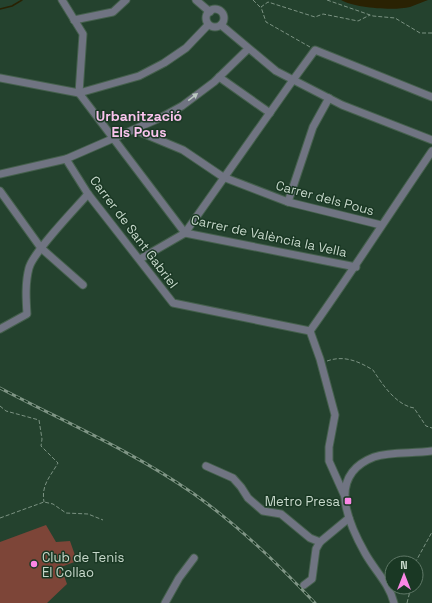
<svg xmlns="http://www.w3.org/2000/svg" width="432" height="603" font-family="'Space Grotesk',sans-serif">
	<rect width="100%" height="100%" fill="#24422e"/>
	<path fill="#7d4538" d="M46,525L56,542L70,541L77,561L61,567L67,584L47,603H0V542Z"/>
	<path fill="#2a2203" d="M341,0H428C422,2 416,5 410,7C394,11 355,8 341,0Z"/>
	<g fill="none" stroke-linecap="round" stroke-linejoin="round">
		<path stroke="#2a2203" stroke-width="1.5" d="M0,9L12,6L22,0"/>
		<g stroke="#45604d" stroke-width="9">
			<g id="minor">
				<path d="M62,0L83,34L79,93L185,233L356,267"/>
				<path d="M196,0L210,12"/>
				<circle cx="215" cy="18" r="9"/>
				<path d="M74,20L113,12L126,0"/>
				<path d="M221,25L276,71L342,105L432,140"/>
				<path d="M219,77L270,113"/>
				<path d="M0,78L79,93L139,76L164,63L186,48L208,25"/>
				<path d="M135,130L183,150L223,177L288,202L381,225"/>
				<path d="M66,159L88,194L173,303L310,331"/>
				<path d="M0,174L66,159L160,118L182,106L214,82L248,49"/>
				<path d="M0,191L41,248L83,285"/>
				<path d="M288,202L313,127L329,98"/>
				<path d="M140,259L185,233L293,80L315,50L432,97"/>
				<path d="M0,329L27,314C26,299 25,283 29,268C33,252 76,208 88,194"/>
				<path d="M206,466L233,478L241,487L248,498L263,511L281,514L310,538L320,542L349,518"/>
				<path d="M346,499L329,461V447L335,415L320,359L310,331C352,272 391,211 432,151"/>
				<path d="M304,585L312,579L316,549L320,542"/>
				<path d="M165,603L179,578L194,558"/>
				<path d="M394,603C389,583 375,571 365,553C347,521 327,475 374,457C392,451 413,454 432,451"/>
			</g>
		</g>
		<g stroke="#7b9282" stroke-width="1" stroke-dasharray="4 2" stroke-linecap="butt">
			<path d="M253,0L260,7"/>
			<path d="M327,0L373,16L395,18L420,33H432"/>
			<path d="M310,47L266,22L261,7L268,2L315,17L323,14L358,21L370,15"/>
			<path d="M327,361C344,355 358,361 373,370C382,384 396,405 414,408L426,426L432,428"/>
			<path d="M0,406L6,411L39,420L42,439L41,446L58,463C50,477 41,485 44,502"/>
			<path d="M0,518L44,502L53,504L66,513L88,514L103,520"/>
			<path d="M415,563L432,532"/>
			<path d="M407,603L411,587"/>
		</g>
		<use href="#minor" stroke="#707482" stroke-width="7"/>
		<g stroke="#7f9585" stroke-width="3">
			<path id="rail" d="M0,388C65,422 134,452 194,494C239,526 277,563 315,603"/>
		</g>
		<use href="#rail" stroke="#1a3824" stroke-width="1.5" stroke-dasharray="4.5" stroke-linecap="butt"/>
	</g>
	<defs><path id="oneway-solid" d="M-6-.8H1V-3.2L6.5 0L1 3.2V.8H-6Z"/></defs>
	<use fill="#bac9c0" href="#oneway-solid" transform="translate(193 97) rotate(-37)"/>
	<g fill="#fb87e6" stroke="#1a3824" stroke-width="1.5">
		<rect x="344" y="497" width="8" height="8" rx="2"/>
		<circle cx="34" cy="564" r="4"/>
	</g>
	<g text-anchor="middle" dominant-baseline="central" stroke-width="3" stroke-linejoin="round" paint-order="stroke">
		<g font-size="13" fill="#c7d8cb" stroke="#1a3824">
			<text transform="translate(325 198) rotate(15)">Carrer dels Pous</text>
			<text transform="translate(134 232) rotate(53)">Carrer de Sant Gabriel</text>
			<text transform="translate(269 236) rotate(12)">Carrer de València la Vella</text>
		</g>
		<g font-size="13" fill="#c7d8cb" stroke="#1a3824" text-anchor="end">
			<text x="340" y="501">Metro Presa</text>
			<text x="42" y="557" text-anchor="start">Club de Tenis<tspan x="42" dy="15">El Collao</tspan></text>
		</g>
		<g font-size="14" font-weight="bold" fill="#f9c4ed" stroke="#1a3824">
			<text x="139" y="116">Urbanització<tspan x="139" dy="16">Els Pous</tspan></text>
		</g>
	</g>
	<g transform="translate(404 575)"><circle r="19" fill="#1a3824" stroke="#5f7867"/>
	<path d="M0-3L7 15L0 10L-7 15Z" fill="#fb87e6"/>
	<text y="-6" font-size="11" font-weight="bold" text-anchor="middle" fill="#c7d8cb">N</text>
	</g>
</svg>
